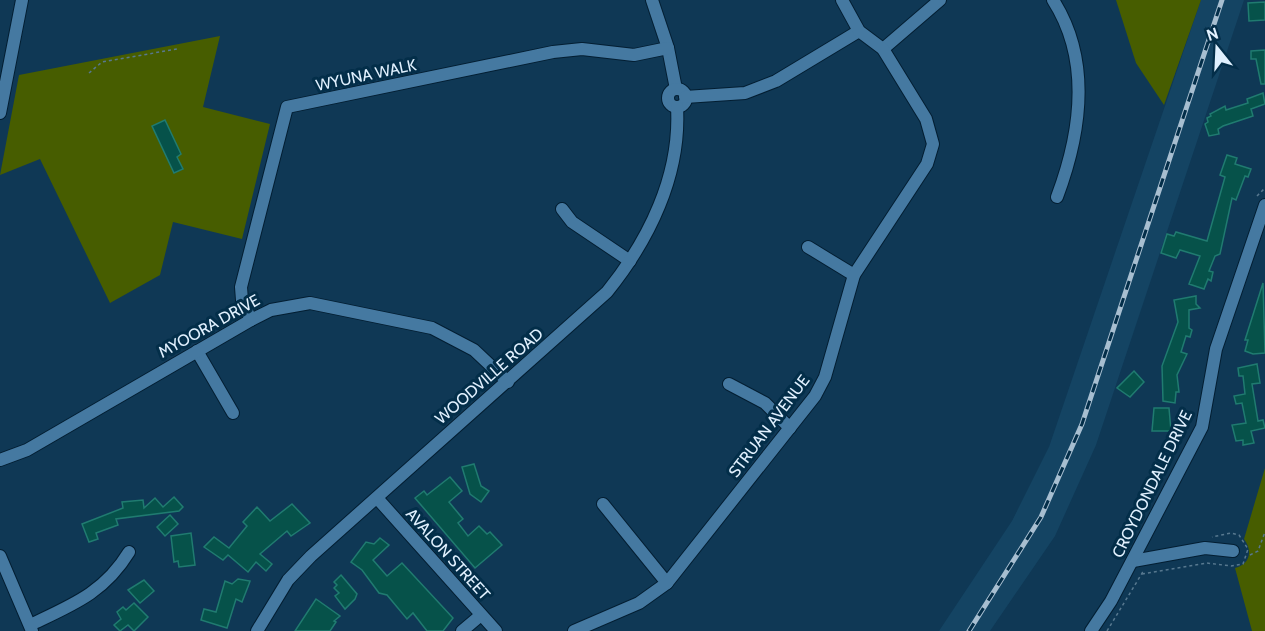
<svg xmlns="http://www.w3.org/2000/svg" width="1265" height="631" font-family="Cabin,sans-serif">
	<rect width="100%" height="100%" fill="#0f3855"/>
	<path fill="#144463" d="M1201,0H1244L1096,445L1055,536L990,631H939L1012,521L1049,447Z"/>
	<g fill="#475d00">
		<path d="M1116,0H1201L1164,105L1136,63Z"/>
		<path d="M220,36L203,107L270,124L242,239L173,222L160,275L110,303L40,159L0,175L19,75Z"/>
		<path d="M1265,468V631H1252L1235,568C1250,564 1253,551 1244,539Z"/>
	</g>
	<g fill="#06524a" stroke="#207b70" stroke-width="1.5">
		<path d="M1265,2V20L1249,21L1248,3Z"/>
		<path d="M1265,50V84H1261L1256,59H1251V51Z"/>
		<path d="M1263,93L1265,104L1251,109L1253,116L1223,126L1218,129L1219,134L1209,136L1205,124L1208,122L1207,118L1211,116L1210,114L1225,106L1226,110L1248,103L1247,99Z"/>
		<path d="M165,120L181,154L177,157L183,169L174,173L152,126Z"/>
		<path d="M1227,155L1237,158L1235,164L1251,169L1248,177L1245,176L1236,200L1232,198L1220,254L1215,256L1209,271L1213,272L1211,281L1208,279L1204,289L1189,284L1200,256L1180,250L1176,258L1161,253L1167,234L1174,236L1176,232L1207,241L1225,177L1220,175Z"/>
		<path d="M1263,283L1265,353L1253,354L1245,351L1248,340H1245Z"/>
		<path d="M1196,296V304L1200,308L1189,310V328L1192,330L1190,337L1186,336L1181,352L1187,354L1177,375L1179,392H1176L1175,403L1163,401L1162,366L1178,322L1174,300Z"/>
		<path d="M1257,364L1260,383L1252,384L1258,421L1263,420L1265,428L1251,431L1254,443L1243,445V440L1236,441L1232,425L1246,423L1242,403L1236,404L1234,396L1245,394L1243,376H1239L1238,368Z"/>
		<path d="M1134,371L1144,382L1130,397L1117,388Z"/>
		<path d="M1154,408H1169L1171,431H1152Z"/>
		<path d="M474,464L481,486L489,491L481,502L470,494L462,467Z"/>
		<path d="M450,477L462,491L449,502L463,519L458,523L468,536L479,526L487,534L490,532L502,545L475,568L415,498L424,491L427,495Z"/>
		<path d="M174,497L183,507L179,511L116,519L118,525L96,533L98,539L89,542L82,524L123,508L122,502L143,500L144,508L155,498L163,507Z"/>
		<path d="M292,504L310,523L291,536L287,531L260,554L272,564L266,571L256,562L248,572L228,555L223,560L204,547L214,537L229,548L247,526L243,522L257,507L270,521Z"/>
		<path d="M170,515L178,524L165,536L157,527Z"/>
		<path d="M191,533L195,565L179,567L178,561L174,562L171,536Z"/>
		<path d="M380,538L389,545L373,560L387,576L402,563L453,618L443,631H427L413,613L407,619L387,595L379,593L362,570L351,562L366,542L374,544Z"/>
		<path d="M341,575L357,594L355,599L345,609L335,596L339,593L334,588L337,585L334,582Z"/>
		<path d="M238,579L250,581L249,584L242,602L236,599L227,628L201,620L204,609L216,612L225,581L232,584Z"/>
		<path d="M144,580L154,591L140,603L128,590Z"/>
		<path d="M316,599L340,616L334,621L336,622L330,631H295Z"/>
		<path d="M134,603L148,617L134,631L128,625L120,631L114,625L121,619L117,612L123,607L126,610Z"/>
	</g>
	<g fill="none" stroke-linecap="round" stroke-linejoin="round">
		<g stroke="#031e32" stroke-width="14">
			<g id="minor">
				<path d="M652,0L668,48L676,89"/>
				<path d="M1053,0C1092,61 1081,133 1057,197"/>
				<path d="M883,49L940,0"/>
				<circle cx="677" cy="98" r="9"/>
				<path d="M685,97L745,93L776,81L859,31"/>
				<path d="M0,113L22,0"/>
				<path d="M562,209L572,222L630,261"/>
				<path d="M808,247L854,275"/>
				<path d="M251,320L242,300L241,287L287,107L553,52L582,49L634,55L668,48"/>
				<path d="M197,351L233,413"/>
				<path d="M729,384L765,403L790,428"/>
				<path d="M0,460L27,450L251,320L271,310L310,303L432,328L474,350L508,382"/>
				<path d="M377,498L496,631"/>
				<path d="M603,504L667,583"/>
				<path d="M0,556L32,631"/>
				<path d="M1133,561L1205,548L1233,551"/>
				<path d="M30,625C72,605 104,593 129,552"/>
				<path d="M257,631L288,580L311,556L607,292C649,240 681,175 677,107"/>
				<path d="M462,631L481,615"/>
				<path d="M574,631L639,603L667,583L815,396L825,377L854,275L927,164L933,144L926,119L883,49L859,31L842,0"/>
				<path d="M1091,631L1111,601L1202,427L1216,349L1265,205"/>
			</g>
		</g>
		<g stroke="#57788f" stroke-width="1.5" stroke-dasharray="3 3" stroke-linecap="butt">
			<path d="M89,73L102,62L177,49"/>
			<path d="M1257,196L1265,188"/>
			<path d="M1250,555L1258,551L1265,532"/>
			<path d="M1142,574L1207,563L1231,566L1243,564L1248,549L1239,535L1231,533L1212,537"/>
			<path d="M1107,631L1144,570"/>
		</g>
		<use href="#minor" stroke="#4579a1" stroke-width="12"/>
		<g stroke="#a7bed0" stroke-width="5">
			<path id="rail" d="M969,631L1041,517L1082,424L1222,0"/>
		</g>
		<use href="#rail" stroke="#032e49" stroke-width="3" stroke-dasharray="9" stroke-linecap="butt"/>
	</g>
	<g text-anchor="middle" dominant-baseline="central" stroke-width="6" stroke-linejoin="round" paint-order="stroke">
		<g font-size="16" fill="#e0f0fe" stroke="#032e49">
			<text transform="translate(366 75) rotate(-12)">WYUNA WALK</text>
			<text transform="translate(209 326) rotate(-29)">MYOORA DRIVE</text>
			<text transform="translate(489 376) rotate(-41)">WOODVILLE ROAD</text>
			<text transform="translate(769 426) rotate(-53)">STRUAN AVENUE</text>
			<text transform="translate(1152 484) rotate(-64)">CROYDONDALE DRIVE</text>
			<text transform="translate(448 554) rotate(48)">AVALON STREET</text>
		</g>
	</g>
	<g transform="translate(1217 48) rotate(342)" stroke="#032e49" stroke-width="4.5" paint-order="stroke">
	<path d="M0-4.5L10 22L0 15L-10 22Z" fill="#e0f0fe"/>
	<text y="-9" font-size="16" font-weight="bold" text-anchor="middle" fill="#e0f0fe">N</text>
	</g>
</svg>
